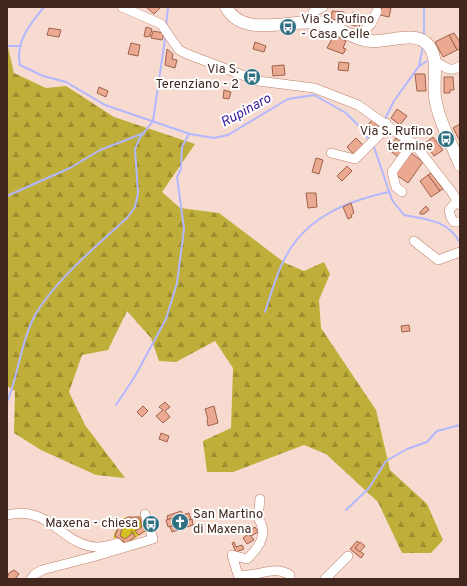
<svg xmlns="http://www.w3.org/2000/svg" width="467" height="586" font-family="Overpass,sans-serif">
	<defs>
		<pattern id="forest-firs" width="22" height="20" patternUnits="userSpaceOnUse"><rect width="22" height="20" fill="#bfaf3a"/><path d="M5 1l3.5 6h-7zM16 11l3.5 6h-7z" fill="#9d8e30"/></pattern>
		<pattern id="cemetery-stones" width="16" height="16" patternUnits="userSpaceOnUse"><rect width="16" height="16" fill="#d4bf25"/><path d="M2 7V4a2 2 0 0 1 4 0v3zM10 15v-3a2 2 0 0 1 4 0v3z" fill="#b7a421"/></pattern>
	</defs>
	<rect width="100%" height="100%" fill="#f7dbd0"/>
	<path fill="url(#forest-firs)" d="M7,43L14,73L46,88L66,86L114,117L195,144L162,192L180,208L219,213L285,263L304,271L324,262L330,274L319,300L321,328L376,410L390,470L427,504L443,540L431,553H402L378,502L326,454L304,445L233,472H207L203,441L231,428L233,368L215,341L176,362L159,361L151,338L127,311L108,350L82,355L69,392L85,425L125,478L96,475L41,450L14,433L15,391L7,386Z"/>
	<path fill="url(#cemetery-stones)" d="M144,516L149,529L126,544L113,537L122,518Z"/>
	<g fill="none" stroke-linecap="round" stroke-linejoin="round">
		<g stroke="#b2b7fe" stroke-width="2">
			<path d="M44,7C30,24 15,42 20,65L43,76L66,82L105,105L190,134L214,138L228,135L288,99L314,95L346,113L359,126L370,141"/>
			<path d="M424,7V36"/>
			<path d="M166,26L168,7"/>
			<path d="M7,46H20"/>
			<path d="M419,66L429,60"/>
			<path d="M384,121L394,101L419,66L423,46"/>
			<path d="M373,144L392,200L404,215C427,219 449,221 460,243"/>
			<path d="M7,196L70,168L100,150L144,133"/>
			<path d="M265,312C271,294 276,275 285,258C306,217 347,201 389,192"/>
			<path d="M7,402C18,376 20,347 32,321C49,286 98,244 127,218L135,207L138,193L135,149L139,139L153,121L165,39"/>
			<path d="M116,405L134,378L166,319L177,283L184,229L177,177L181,169L182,147L189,134"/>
			<path d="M346,510L369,488L386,461L407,449L427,442L437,431L460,425"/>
		</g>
	</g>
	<g fill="#eca991" stroke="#9f624b">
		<path d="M146,7H161L154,14Z"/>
		<path d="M382,7L391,8L389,17L380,15Z"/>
		<path d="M332,11L344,12L343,21L331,19Z"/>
		<path d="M353,12L363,15L359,27L349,24Z"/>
		<path d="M146,27L152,29L150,36L147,37L144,36Z"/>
		<path d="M49,28L61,30L59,37L47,35Z"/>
		<path d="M153,31L164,33L162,40L151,38Z"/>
		<path d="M454,33L460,42V49L457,50L449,35Z"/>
		<path d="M334,35L346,41L343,48L346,49L343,54L327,48Z"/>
		<path d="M449,35L457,50L443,57L435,42Z"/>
		<path d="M255,42L266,46L264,52L253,49Z"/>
		<path d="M131,43L140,45L138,56L128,54Z"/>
		<path d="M167,49L173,54L172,59L177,60L175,68L165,65Z"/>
		<path d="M339,62L349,63L348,71L338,70Z"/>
		<path d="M284,65L285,75L273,76L272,66Z"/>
		<path d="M415,74H425L426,91H417Z"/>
		<path d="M444,77H453L454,90H450V93H444Z"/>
		<path d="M99,87L108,91L106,97L97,93Z"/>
		<path d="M224,90L231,92L229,99L223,98Z"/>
		<path d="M397,109L407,116L400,125L391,118Z"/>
		<path d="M372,120L379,126L374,132L367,126Z"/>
		<path d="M460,124V141L453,128Z"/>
		<path d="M433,137L443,150L434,156L425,143Z"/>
		<path d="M356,138L364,146L354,155L347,147Z"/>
		<path d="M396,138L406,146L398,157L388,149Z"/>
		<path d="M410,152L423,162L408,183L395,174Z"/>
		<path d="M316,158L323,160L319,174L312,172Z"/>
		<path d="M347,166L352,171L342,181L337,176Z"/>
		<path d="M431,173L443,189L440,191L428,175Z"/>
		<path d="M428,175L440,191L431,197L420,181Z"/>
		<path d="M306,193H316L317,207L308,208Z"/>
		<path d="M351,203L354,213L351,215L352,217L348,219L343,207Z"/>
		<path d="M426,206L429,210L424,214H420V212Z"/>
		<path d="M409,325L410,331L402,332L401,326Z"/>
		<path d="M165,402L170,407L165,411L170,417L163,423L156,416L163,410L159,407Z"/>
		<path d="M143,406L148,411L142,417L137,412Z"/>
		<path d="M214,406L218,423L208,426L207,420L208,419L205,409Z"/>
		<path d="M161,433L169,436L167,442L159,439Z"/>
		<path d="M181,511L183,515L168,520L167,516Z"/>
		<path d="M189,513L191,519L168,527L166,520Z"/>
		<path d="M128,517H144L148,529L139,535L135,531L142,527L140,519H130L124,522L120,536L125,539L133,533L135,537L126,543L115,536L121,521Z"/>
		<path d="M192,519L193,525L172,532L170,527Z"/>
		<path d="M255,527L258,532L251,536L247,532Z"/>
		<path d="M247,531L254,540L247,544L243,538L247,535L245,532Z"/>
		<path d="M357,541L360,543L355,548L364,554L361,558L350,549Z"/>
		<path d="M234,542L236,547L242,545L244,549L236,552L232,543Z"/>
		<path d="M360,542L365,546L360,552L355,548Z"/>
		<path d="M14,570L19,574L15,579H7L9,573Z"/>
	</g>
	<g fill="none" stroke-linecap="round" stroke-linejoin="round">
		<g stroke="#bd7e66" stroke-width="10">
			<g id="minor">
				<path d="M122,7L161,24L179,50L187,54L258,81L314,88L358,105L416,146L451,191L460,205"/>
				<path d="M311,22L313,12L323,7"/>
				<path d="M356,38L371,24L377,11"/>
				<path d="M434,61C444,65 449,74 460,66"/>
				<path d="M331,153L355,159L380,134L386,123"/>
				<path d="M402,192L396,187L392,172L413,143"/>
				<path d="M457,201L449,210L451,218L454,222H460"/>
				<path d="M414,241L438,260L460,252"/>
				<path d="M260,499L258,518C269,534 259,548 247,559L232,555L238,575C256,578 273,564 290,575V579"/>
				<path d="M7,515C51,504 62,547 98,547C104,547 111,545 117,543L122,548"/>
				<path d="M31,579L35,574L42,570L96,556L153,539L145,514"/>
				<path d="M325,579L348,556"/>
			</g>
		</g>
		<g stroke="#bd7e66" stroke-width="13">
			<path id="major" d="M226,7C244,41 295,16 325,24C341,28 354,40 371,41C388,43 416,29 429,46C439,59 433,81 435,97C438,120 452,144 460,165"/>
		</g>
		<use href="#minor" stroke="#fff" stroke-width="9"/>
		<use href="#major" stroke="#fff" stroke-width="12"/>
	</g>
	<defs>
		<g id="bus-disc" transform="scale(0.9)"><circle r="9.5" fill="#2f7083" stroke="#fff"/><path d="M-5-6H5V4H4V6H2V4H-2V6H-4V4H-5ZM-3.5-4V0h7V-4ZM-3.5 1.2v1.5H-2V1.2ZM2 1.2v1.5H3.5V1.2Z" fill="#fff"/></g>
		<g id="church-disc" transform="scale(0.9)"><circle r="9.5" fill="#2f7083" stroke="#fff"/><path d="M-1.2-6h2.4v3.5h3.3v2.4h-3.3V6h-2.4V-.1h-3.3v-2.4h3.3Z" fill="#fff"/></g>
	</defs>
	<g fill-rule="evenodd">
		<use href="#bus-disc" x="288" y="27"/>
		<use href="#bus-disc" x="252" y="77"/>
		<use href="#bus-disc" x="446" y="139"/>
		<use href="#church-disc" x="180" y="522"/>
		<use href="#bus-disc" x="151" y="524"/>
	</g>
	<g text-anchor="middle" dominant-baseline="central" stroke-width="4" stroke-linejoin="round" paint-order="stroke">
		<g font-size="13" fill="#41271d" stroke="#fff" text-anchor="end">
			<text x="301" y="20" text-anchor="start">Via S. Rufino<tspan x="301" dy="15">- Casa Celle</tspan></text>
			<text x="239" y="70">Via S.<tspan x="239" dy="15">Terenziano - 2</tspan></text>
			<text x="433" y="132">Via S. Rufino<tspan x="433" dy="15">termine</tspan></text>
			<text x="193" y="515" text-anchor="start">San Martino<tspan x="193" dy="15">di Maxena</tspan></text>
			<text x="138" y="524">Maxena - chiesa</text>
		</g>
		<g font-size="14" font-style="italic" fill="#3819a2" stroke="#fff">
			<text transform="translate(246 111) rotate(-29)">Rupinaro</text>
		</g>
	</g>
	<rect width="467" height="586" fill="none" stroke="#41271d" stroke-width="16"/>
</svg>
